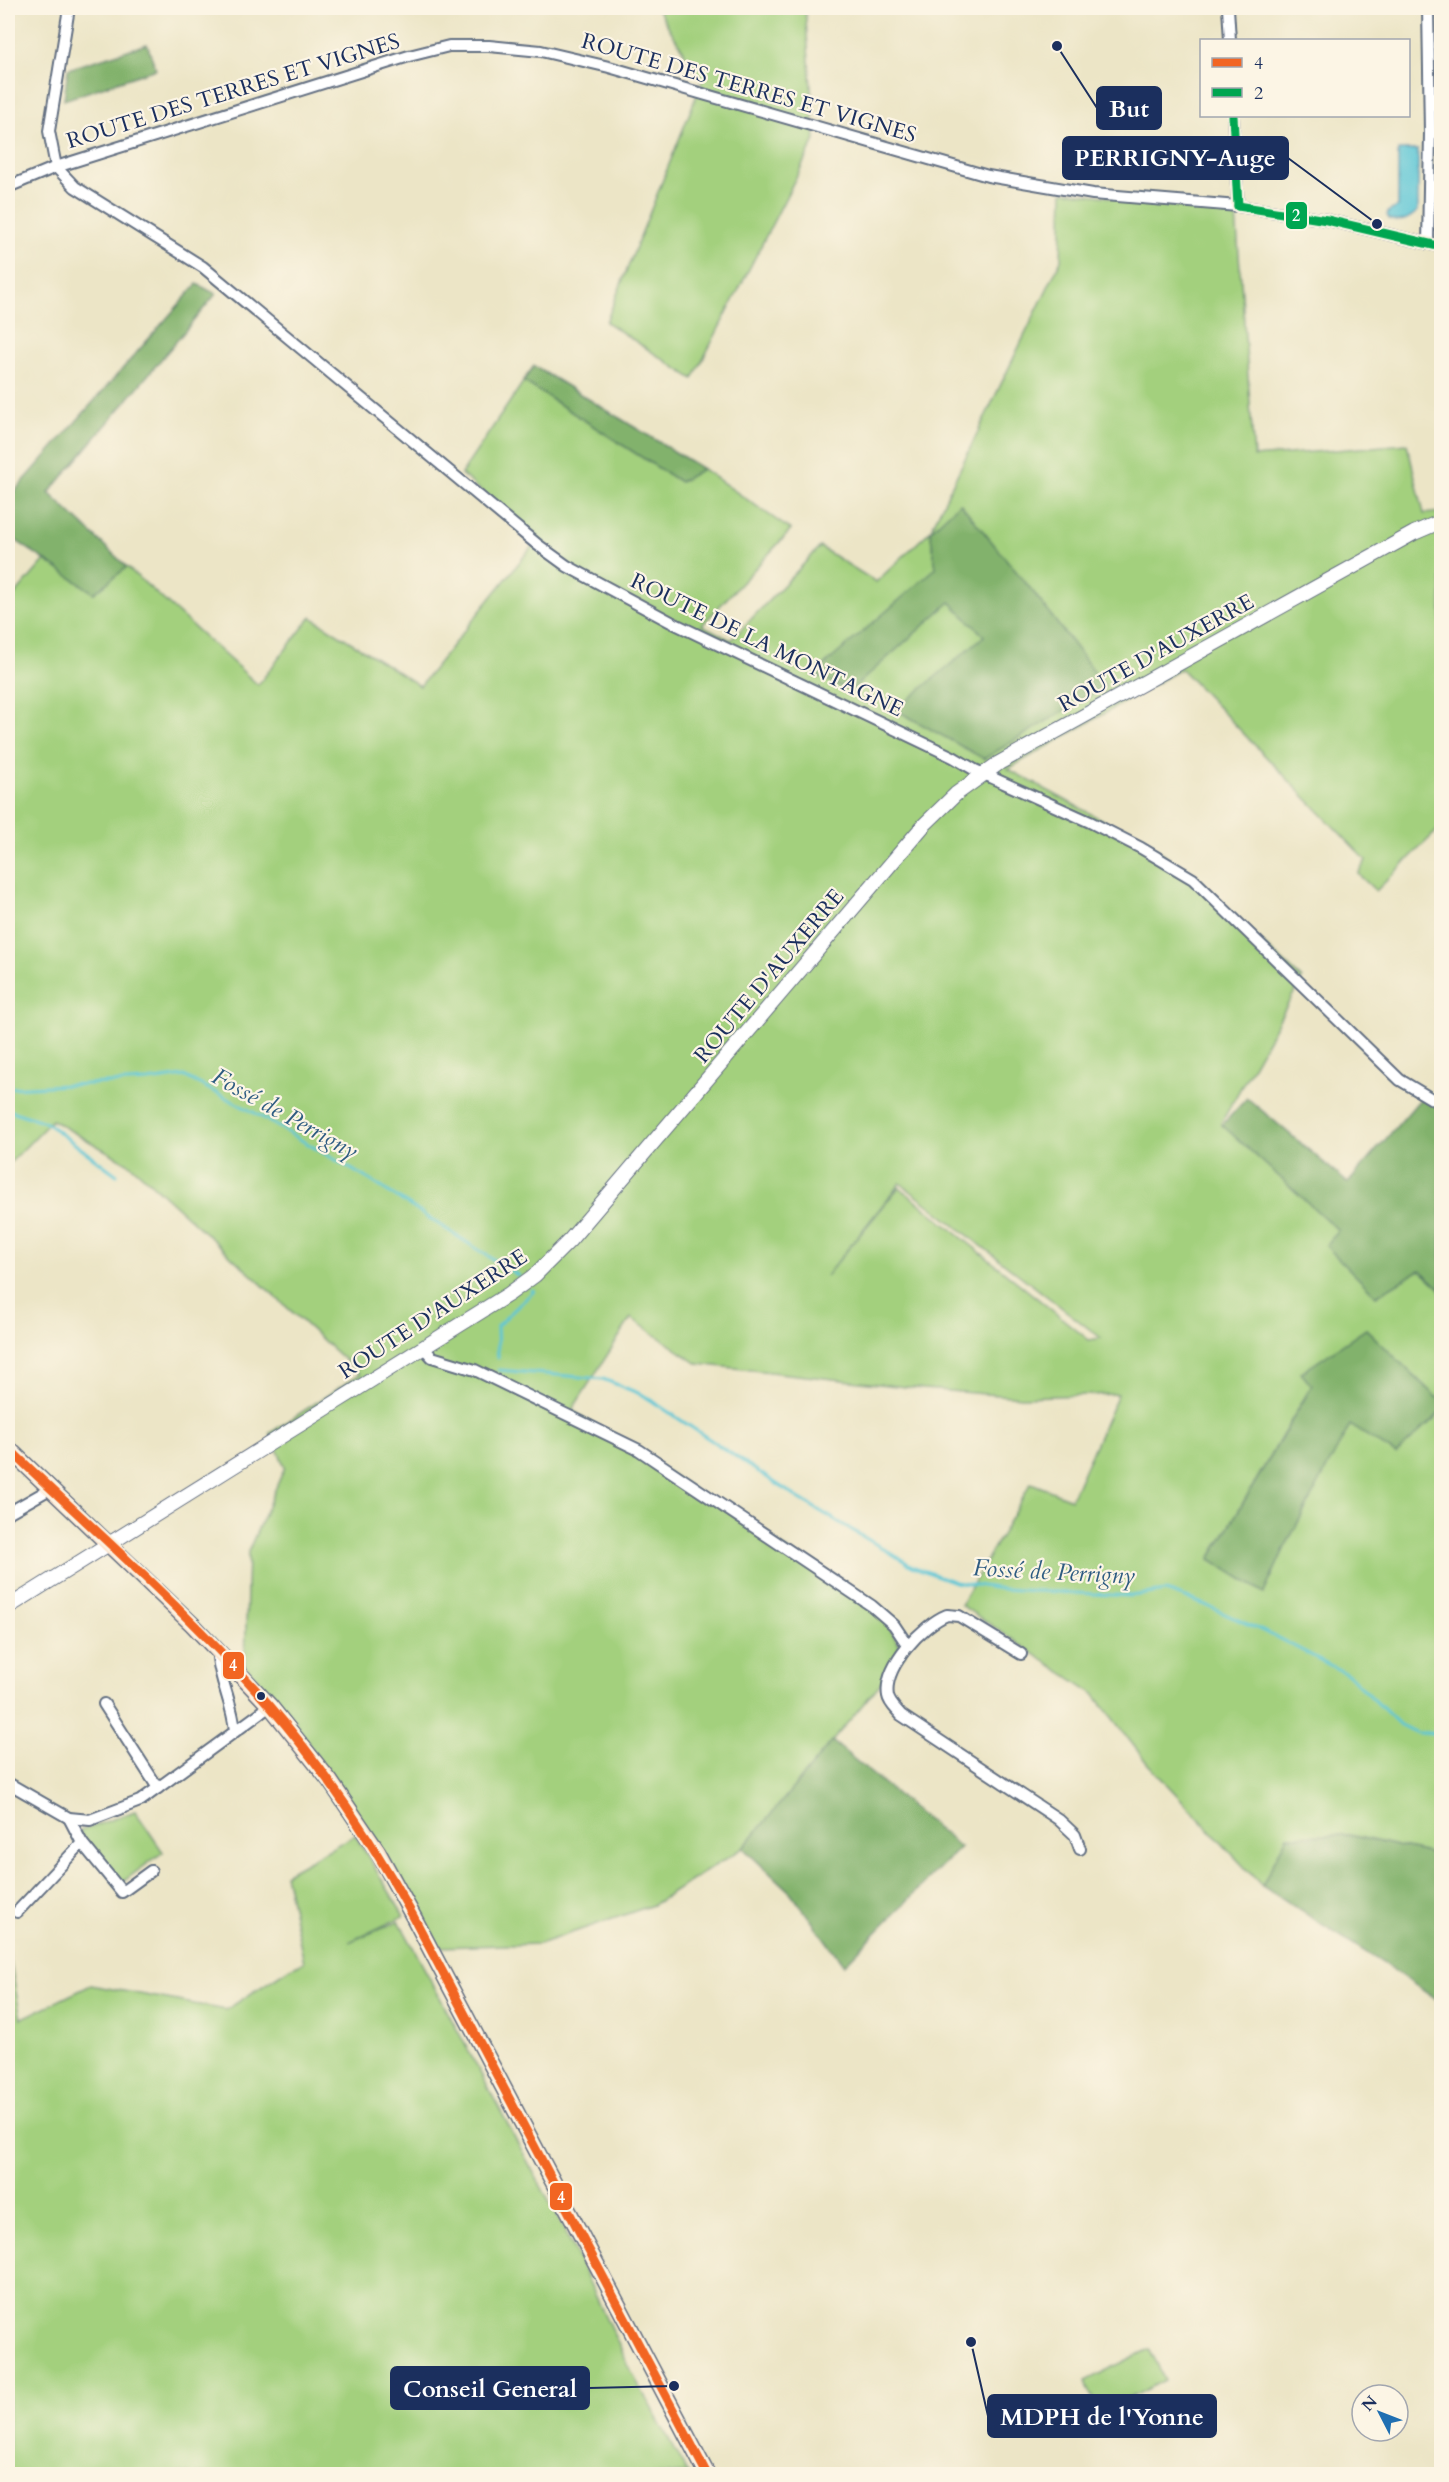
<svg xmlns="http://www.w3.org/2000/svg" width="1449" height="2482" font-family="Cardo,serif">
	<rect width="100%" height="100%" fill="#fcf5e5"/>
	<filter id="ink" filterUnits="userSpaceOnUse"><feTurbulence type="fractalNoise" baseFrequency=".0167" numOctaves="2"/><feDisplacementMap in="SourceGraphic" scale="12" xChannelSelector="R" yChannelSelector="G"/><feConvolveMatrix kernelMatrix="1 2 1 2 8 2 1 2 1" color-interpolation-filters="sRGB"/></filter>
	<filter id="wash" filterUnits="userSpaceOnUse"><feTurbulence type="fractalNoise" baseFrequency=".008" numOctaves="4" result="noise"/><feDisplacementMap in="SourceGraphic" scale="24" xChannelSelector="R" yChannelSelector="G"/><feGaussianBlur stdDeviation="1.35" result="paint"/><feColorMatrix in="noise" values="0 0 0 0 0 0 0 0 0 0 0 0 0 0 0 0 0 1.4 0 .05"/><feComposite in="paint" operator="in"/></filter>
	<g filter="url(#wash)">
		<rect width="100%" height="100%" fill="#ece5c6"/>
		<g fill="#a3d07d" stroke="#5f806e" stroke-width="1.5" fill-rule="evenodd">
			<path d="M657,8H805L815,140L693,379L606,322L702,82Z"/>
			<path d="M1063,192H1073L1236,214L1254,457L1407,444L1424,514L1441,512V827L1376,891L1358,874L1366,860L1181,669L1008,769L1163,853L1302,979L1221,1123L1338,1230L1420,1270L1441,1289V1395L1438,1399L1366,1329L1302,1374L1312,1385L1210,1559L1264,1593L1285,1547L1350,1424L1433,1421L1441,1412V1856L1349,1835L1287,1836L1262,1886L1147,1763L1094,1694L961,1605L1031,1483L1071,1499L1118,1394L1022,1397L924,1389L698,1364L631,1318L572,1410L878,1609L905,1654L743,1848L653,1905L539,1944L438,1947L424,1920L418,1916L288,1711L245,1666L248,1552L285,1467L270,1433L360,1374L131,1165L52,1120L8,1165V603L45,560L94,593L127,567L258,685L311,617L420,686L538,539L461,474L534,366L703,469L791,530L702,625L731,640L820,547L876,582L930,531L1061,260ZM900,1183L1101,1338L1089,1340L899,1187L826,1276Z"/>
			<path d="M135,1811L163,1852L121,1883L80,1833V1831Z"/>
			<path d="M355,1835L404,1916L349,1942L399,1921L566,2233L631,2371L688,2474H8V1949L21,2019L91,1985L226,2010L290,1968L304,1962L285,1874Z"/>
			<path d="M1149,2349L1165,2380L1101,2413L1085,2381Z"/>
		</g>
		<g fill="#82b26c" stroke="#4e7065" stroke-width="1.5">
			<path d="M147,44L156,69L64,100L68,69Z"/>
			<path d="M197,284L216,294L49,493L127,567L94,593L15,540L8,547V488L14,492Z"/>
			<path d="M534,366L703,469L680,482L523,381Z"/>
			<path d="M960,503L1034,593L1105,686L984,759L896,710L984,636L950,602L850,691L814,674L936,568L930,531Z"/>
			<path d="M1422,1097L1441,1109V1289L1420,1270L1376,1296L1326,1246L1338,1230L1222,1125L1247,1098L1348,1183Z"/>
			<path d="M1366,1329L1437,1398L1441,1395V1412L1396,1454L1350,1425L1285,1547L1264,1593L1210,1559L1312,1386L1301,1373Z"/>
			<path d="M832,1741L960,1847L844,1965L791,1893L743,1848Z"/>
			<path d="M1349,1835L1441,1856V2003L1386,1965L1262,1886L1287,1836Z"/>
		</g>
		<path fill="#5bc6d6" stroke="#3b7a9a" stroke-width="1.5" d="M1398,150H1418V211C1409,219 1401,224 1389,219L1387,215L1389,211L1398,207Z"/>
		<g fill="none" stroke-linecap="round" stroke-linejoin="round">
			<g stroke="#5bc6d6" stroke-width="3">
				<path d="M8,1088L148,1081L184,1076L253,1112L370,1180L519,1276"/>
				<path d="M8,1110L45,1122L117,1175"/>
				<path d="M498,1358L497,1326L534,1291L532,1290"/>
				<path d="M499,1370L603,1379L643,1395L795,1496L914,1567L955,1582L1002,1589L1131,1596L1166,1591L1203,1604L1276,1637L1349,1675L1400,1725L1418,1733H1442"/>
			</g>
		</g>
	</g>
	<g filter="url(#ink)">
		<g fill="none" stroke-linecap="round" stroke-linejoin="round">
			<g stroke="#646f82" stroke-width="14">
				<g id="minor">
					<path d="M1228,8L1230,40"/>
					<path d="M1233,116L1238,206"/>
					<path d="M56,167L75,187L203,267L538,545L567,566L671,622L953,757L975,770L1090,822L1141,848L1193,879L1400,1080L1442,1105"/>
					<path d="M56,167L49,131L69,8"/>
					<path d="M8,187L56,167L409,56L449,46H489L541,51L609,67L988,176L1093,194L1238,206L1327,220L1442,247"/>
					<path d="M1428,244L1430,133L1428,8"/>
					<path d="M423,1347L432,1357L475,1370L639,1450L872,1606L894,1625L908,1646"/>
					<path d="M8,1513L50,1489"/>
					<path d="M1021,1654L959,1616L947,1615C922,1625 883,1667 888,1696C889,1703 896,1709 901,1715L1058,1819L1075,1835L1080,1849"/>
					<path d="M221,1655L218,1658C221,1684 233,1705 235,1731"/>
					<path d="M104,1704L158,1788"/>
					<path d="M8,1783L69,1818L90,1820L140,1801L270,1706"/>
					<path d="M69,1818L82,1843L122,1892L151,1871"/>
					<path d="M17,1912L82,1843"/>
				</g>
			</g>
			<g stroke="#646f82" stroke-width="16">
				<path id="tertiary" d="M8,1607L509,1294L535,1275L570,1240L924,825L956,794L999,763L1414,533L1442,521"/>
			</g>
			<g stroke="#646f82" stroke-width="18">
				<path id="secondary" d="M8,1448L192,1624L270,1706L330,1781L378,1852L413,1916L707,2474"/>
			</g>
			<use href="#minor" stroke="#fff" stroke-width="10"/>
			<use href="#tertiary" stroke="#fff" stroke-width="14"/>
			<use href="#secondary" stroke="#fce5cf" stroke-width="15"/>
			<g stroke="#fcf5e5" stroke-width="14">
				<path id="bus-1" d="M8,1448C96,1532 190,1614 270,1706C326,1771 372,1841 413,1916L707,2474"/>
			</g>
			<g stroke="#fcf5e5" stroke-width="14">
				<g id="bus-2">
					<path d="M1233,116L1238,206"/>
					<path d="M1238,206L1327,220L1442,247"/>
				</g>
			</g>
			<use href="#bus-1" stroke="#f26522" stroke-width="9"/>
			<use href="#bus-2" stroke="#00a651" stroke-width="9"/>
		</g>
	</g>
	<circle fill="#1b2f5e" stroke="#fcf5e5" stroke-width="2" cx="261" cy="1696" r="5"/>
	<g text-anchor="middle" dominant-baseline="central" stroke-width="4.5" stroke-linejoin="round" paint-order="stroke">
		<g font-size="22" fill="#1b2f5e" stroke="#fcf5e5">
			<text transform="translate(749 88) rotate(16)">ROUTE DES TERRES ET VIGNES</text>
			<text transform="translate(233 91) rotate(-17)">ROUTE DES TERRES ET VIGNES</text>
			<text transform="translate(767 645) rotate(26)">ROUTE DE LA MONTAGNE</text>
			<text transform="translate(1156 653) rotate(-29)">ROUTE D'AUXERRE</text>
			<text transform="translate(769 976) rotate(-50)">ROUTE D'AUXERRE</text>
			<text transform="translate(433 1314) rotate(-33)">ROUTE D'AUXERRE</text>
		</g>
		<g font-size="24" font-style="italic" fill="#2e5c82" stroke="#fcf5e5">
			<text transform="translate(285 1114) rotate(29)">Fossé de Perrigny</text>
			<text transform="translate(1054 1572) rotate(3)">Fossé de Perrigny</text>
		</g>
	</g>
	<path fill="none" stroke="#1b2f5e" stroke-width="2" d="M1057 46L1097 108M1377 224L1288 158M674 2386L589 2388M971 2342L988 2416"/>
	<g fill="#1b2f5e" stroke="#fcf5e5" stroke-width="2">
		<circle cx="1057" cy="46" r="6"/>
		<circle cx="1377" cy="224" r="6"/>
		<circle cx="674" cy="2386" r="6"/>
		<circle cx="971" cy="2342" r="6"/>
	</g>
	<g fill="#1b2f5e" stroke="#1b2f5e" stroke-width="2">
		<rect x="1097" y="87" width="64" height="42" rx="6"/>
		<rect x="1063" y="137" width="225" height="42" rx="6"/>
		<rect x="391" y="2367" width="198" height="42" rx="6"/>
		<rect x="988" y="2395" width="228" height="42" rx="6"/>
	</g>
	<g font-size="24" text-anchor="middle" font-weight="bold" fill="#fff">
		<text x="1129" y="117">But</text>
		<text x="1175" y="166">PERRIGNY-Auge</text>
		<text x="490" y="2397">Conseil General</text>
		<text x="1102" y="2425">MDPH de l'Yonne</text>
	</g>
	<g stroke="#fcf5e5" stroke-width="2">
		<rect x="1285" y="201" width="23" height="29" rx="6" fill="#00a651"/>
		<rect x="222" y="1651" width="23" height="29" rx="6" fill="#f26522"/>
		<rect x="549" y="2182" width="24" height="29" rx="6" fill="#f26522"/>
	</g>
	<g font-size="16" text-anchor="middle" font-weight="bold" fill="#fff">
		<text x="1296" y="221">2</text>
		<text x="233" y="1671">4</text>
		<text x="561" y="2203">4</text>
	</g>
	<rect width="1449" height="2482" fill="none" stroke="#fcf5e5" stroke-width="30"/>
	<rect x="1200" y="39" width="210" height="78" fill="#fcf5e5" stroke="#a2a6af" stroke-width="1.5"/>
	<rect x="1212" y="58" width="30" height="9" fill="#f26522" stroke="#a2a6af" stroke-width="1.5"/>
	<text x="1254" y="69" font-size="18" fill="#1b2f5e">4</text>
	<rect x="1212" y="88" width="30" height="9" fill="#00a651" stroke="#a2a6af" stroke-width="1.5"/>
	<text x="1254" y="99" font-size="18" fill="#1b2f5e">2</text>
	<g transform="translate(1380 2413) rotate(312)"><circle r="28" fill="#fcf5e5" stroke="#a2a6af" stroke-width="1.5"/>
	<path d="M0-4.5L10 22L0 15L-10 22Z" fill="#1f6fb2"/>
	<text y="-9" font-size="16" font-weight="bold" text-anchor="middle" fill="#1b2f5e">N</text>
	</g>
</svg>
